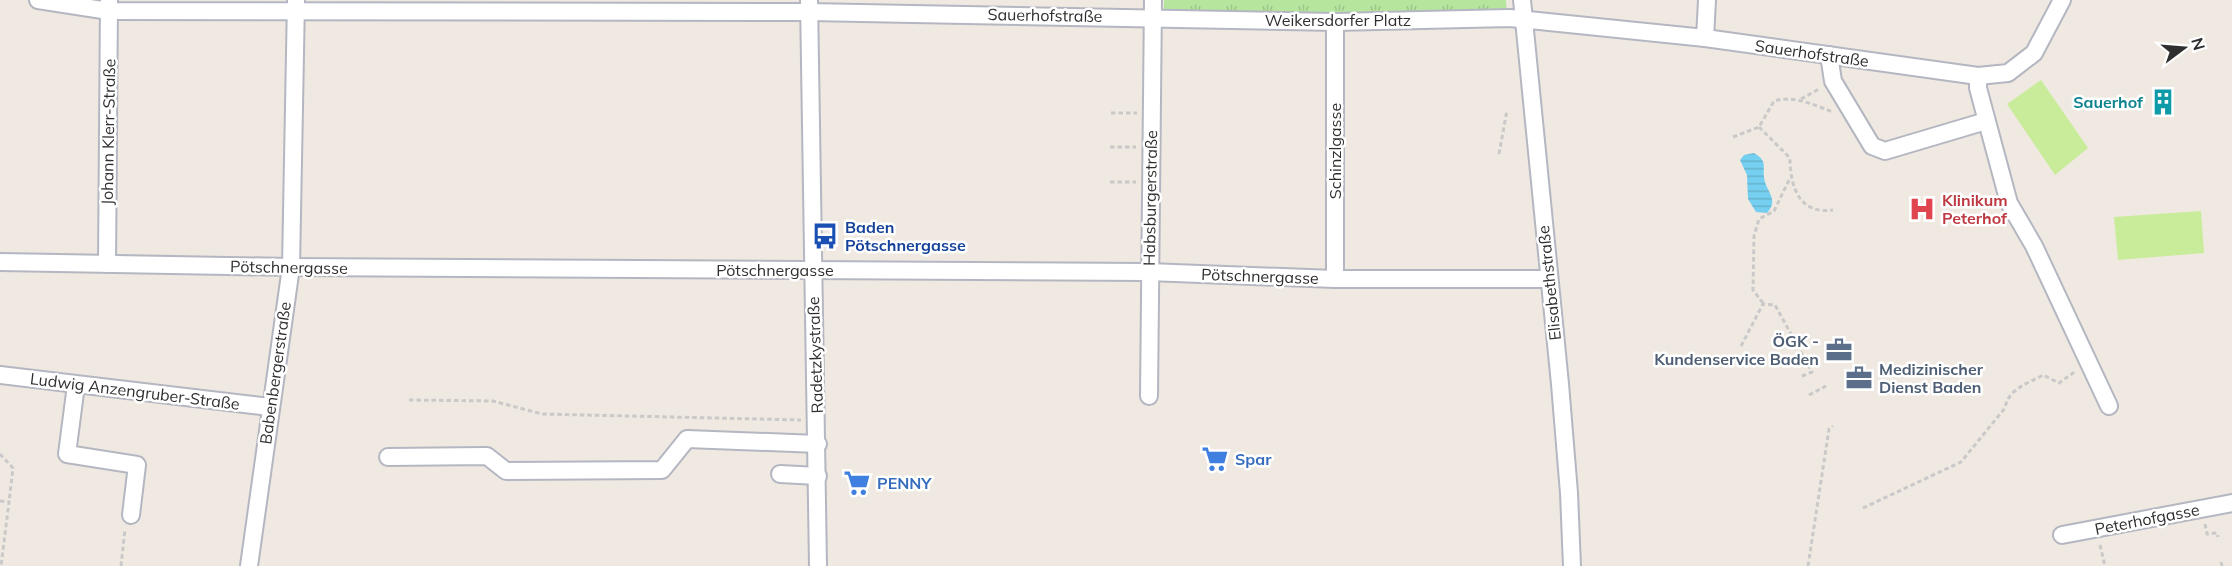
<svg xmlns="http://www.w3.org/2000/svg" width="2232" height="566" font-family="Mulish,sans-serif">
	<defs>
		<pattern id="park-tufts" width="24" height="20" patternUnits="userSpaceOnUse" patternTransform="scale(1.5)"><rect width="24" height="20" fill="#b6e59e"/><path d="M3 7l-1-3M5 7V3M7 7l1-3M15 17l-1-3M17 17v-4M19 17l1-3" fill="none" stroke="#9dc588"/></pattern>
		<pattern id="water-rules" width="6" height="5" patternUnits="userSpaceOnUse" patternTransform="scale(1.5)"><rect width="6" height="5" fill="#75cff0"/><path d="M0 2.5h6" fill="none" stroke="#66b2ce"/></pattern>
	</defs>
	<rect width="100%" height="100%" fill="#efe9e1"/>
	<path fill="url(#park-tufts)" d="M1164,0H1506L1507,16L1164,11Z"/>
	<g fill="#c9ec9a">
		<path d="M2041,80L2088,148L2055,175L2007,104Z"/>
		<path d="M2201,211L2204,253L2118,260L2114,217Z"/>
	</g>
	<path fill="url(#water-rules)" d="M1754,153C1767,161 1763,164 1764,177C1765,191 1780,199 1767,213L1756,212L1748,199L1747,175L1740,160L1744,155Z"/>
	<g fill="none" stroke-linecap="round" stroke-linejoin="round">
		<g stroke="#b4b7c1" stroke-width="20">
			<g id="minor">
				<path d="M38,0L109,11L808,12L1335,22L1510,18L1705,38L1978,76L2008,73L2034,53L2062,0"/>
				<path d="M809,0L818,566"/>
				<path d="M1522,0L1560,384L1569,493L1572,566"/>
				<path d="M1705,38L1707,0"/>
				<path d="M1829,55L1833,81L1872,146L1885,151L1986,121"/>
				<path d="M1978,76V88L2009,203L2034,246L2109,406"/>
				<path d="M0,262L291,267L1148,272L1335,279H1549"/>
				<path d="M107,264L109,1"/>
				<path d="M1335,279V22"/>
				<path d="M0,375L270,407"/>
				<path d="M76,385L67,454L137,465L131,515"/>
				<path d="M1149,396L1153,0"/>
				<path d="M388,457L487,456L506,471L662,470L687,439L818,444"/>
				<path d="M780,474L818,476"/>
				<path d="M2062,535L2232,503"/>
				<path d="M249,566L291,267L296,0"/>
			</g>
		</g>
		<g stroke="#c9c9c9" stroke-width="3" stroke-dasharray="4.5 3" stroke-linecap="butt">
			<path d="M1801,99L1819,89"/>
			<path d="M1111,113H1137"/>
			<path d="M1759,127L1790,158C1790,186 1799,215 1833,210"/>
			<path d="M1733,137L1759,127L1774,101C1794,95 1814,105 1833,112"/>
			<path d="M1110,147H1136"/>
			<path d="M1499,154L1507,110"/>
			<path d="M1110,182H1136"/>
			<path d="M1763,303L1753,290L1754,236L1759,219L1774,211L1790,178"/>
			<path d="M1741,346L1763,304L1775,305L1812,372L1800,377"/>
			<path d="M1809,395L1826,386"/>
			<path d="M409,400L493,401L542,414L801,420"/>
			<path d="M0,454L13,468L9,502"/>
			<path d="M0,501L9,502L1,566"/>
			<path d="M1863,508L1961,462L2005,408C2008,389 2027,384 2043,375L2059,383L2076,371"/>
			<path d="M2205,524L2207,534L2217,533L2218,537"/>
			<path d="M2100,545L2105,566"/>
			<path d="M2221,562L2222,566"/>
			<path d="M121,566L125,529"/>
			<path d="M1808,566L1829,429L1833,426"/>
		</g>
		<use href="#minor" stroke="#fff" stroke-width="16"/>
	</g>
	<defs>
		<g id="building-bare" transform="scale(2.07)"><path d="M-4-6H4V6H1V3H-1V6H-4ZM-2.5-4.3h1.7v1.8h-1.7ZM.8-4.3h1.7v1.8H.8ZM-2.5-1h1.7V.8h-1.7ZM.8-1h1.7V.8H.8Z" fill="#0f9aa8" stroke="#fff" stroke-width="2.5" paint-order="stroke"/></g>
		<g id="hospital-bare" transform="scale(2.07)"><path d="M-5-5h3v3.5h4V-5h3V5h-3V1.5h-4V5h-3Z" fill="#e0444e" stroke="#fff" stroke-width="2.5" paint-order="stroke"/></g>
		<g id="bus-bare" transform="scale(2.07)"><path d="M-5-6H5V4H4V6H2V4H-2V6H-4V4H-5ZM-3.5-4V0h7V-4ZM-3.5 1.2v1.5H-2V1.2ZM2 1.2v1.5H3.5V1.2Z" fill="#1a4fb4" stroke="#fff" stroke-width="2.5" paint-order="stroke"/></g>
		<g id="office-bare" transform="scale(2.07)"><path d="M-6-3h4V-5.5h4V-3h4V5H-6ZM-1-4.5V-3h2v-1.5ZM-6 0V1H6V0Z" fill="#5c6f8a" stroke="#fff" stroke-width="2.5" paint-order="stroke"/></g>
		<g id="supermarket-bare" transform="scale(2.07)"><path d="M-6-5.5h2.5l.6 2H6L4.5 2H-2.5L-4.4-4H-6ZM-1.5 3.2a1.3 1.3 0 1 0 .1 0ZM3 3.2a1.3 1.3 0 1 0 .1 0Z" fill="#3f7fe0" stroke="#fff" stroke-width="2.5" paint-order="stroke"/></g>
	</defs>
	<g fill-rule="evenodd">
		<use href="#building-bare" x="2163" y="102"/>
		<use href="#hospital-bare" x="1922" y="209"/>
		<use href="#bus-bare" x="825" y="236"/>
		<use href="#office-bare" x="1839" y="350"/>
		<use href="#office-bare" x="1859" y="378"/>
		<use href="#supermarket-bare" x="1215" y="459"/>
		<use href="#supermarket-bare" x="857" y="483"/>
	</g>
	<g text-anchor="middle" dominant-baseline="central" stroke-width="5" stroke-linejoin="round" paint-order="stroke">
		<g font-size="16" fill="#2e2e2e" stroke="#fff">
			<text transform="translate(1045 15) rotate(1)">Sauerhofstraße</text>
			<text x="1338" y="20">Weikersdorfer Platz</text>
			<text transform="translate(1812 53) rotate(8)">Sauerhofstraße</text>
			<text transform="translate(108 132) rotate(-89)">Johann Klerr-Straße</text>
			<text transform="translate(1335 151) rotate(-90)">Schinzlgasse</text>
			<text transform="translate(1150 198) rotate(-89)">Habsburgerstraße</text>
			<text transform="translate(289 267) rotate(1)">Pötschnergasse</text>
			<text x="775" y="270">Pötschnergasse</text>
			<text transform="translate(1260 276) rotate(2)">Pötschnergasse</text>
			<text transform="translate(1549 283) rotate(-96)">Elisabethstraße</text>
			<text transform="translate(815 355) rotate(-92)">Radetzkystraße</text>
			<text transform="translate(275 373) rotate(-82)">Babenbergerstraße</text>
			<text transform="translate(135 391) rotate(7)">Ludwig Anzengruber-Straße</text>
			<text transform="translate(2147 519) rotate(-11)">Peterhofgasse</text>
		</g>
		<g font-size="16" font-weight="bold" fill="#0d838f" stroke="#fff" text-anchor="end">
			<text x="2143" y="102">Sauerhof</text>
		</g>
		<g font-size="16" font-weight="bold" fill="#be3a42" stroke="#fff" text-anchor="start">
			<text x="1942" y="200">Klinikum<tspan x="1942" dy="18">Peterhof</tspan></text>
		</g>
		<g font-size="16" font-weight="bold" fill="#164399" stroke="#fff" text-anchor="start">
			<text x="845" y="227">Baden<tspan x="845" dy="18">Pötschnergasse</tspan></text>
		</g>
		<g font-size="16" font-weight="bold" fill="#4e5e75" stroke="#fff" text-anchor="end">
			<text x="1819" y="341">ÖGK -<tspan x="1819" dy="18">Kundenservice Baden</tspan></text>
			<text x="1879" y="369" text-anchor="start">Medizinischer<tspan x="1879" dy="18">Dienst Baden</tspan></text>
		</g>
		<g font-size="16" font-weight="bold" fill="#366cbe" stroke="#fff" text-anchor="start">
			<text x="1235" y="459">Spar</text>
			<text x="877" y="483">PENNY</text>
		</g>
	</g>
	<g transform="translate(2184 48) rotate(74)" stroke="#ffffff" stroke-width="4.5" paint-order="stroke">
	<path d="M0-4.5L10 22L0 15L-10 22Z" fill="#2e2e2e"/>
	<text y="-9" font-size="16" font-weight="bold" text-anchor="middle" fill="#2e2e2e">N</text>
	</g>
</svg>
